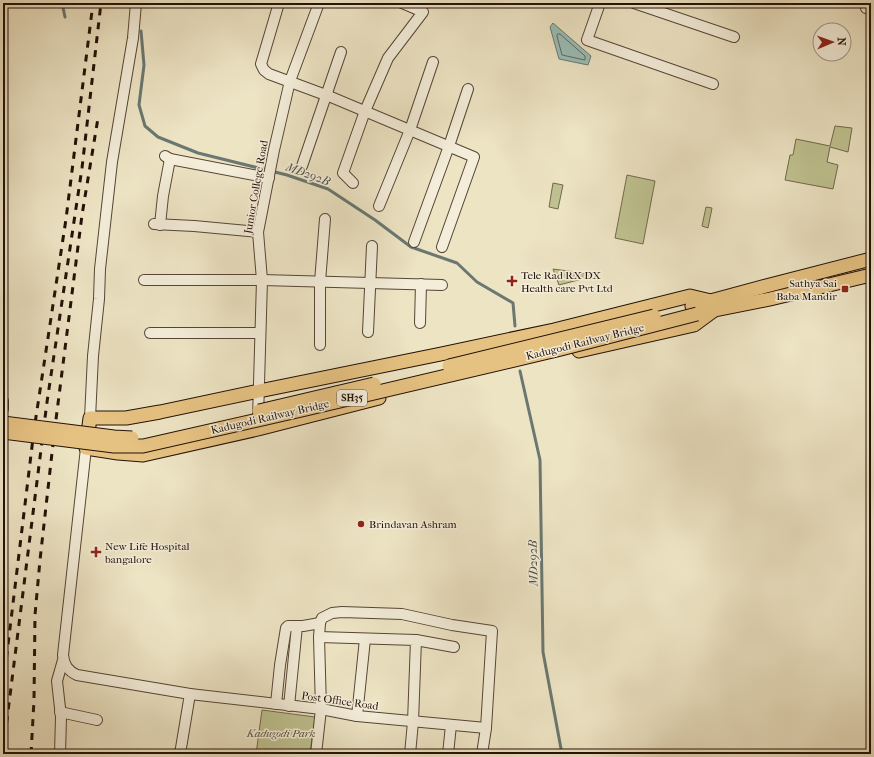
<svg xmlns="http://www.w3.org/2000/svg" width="874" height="757" font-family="'IM FELL French Canon',serif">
	<rect width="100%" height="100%" fill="#ede4c4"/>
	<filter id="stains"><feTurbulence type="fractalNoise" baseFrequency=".005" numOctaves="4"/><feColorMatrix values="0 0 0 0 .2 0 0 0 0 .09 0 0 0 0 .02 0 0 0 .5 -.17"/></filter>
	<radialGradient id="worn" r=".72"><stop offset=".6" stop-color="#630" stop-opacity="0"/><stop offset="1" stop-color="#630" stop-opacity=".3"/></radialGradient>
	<g fill="#bfc290" stroke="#72694c">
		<path d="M835,126L852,128L848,152L830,147L827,162L838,165L833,189L785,180L790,155H793L796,139L830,146Z"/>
		<path d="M627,175L655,181L643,244L615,238Z"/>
		<path d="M553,183L563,185L558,209L549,207Z"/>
		<path d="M706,207L712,208L708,228L702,226Z"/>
		<path d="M553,269L591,274L590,277L559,285Z"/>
		<path d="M262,710L315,717L310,754H256Z"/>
	</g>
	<path fill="#99beb7" stroke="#6a7871" d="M553,23L591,56L588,65L559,59L550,27Z"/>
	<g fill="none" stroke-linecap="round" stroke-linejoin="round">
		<path stroke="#5e675f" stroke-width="1" d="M558,34H560L585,56V60L562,55L557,36Z"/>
		<g stroke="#6a7871" stroke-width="3">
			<path d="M62,3L65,17"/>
			<path d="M141,31L144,65L139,105L145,126L158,137L198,153L287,175L328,189L375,220L411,247L457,263L477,282L513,303L515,326"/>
			<path d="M520,371L540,460L543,652L562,754"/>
		</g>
		<g stroke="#564536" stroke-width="12">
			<g id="minor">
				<path d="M279,3L261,64L264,70L269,74L331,97L474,157L442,247"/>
				<path d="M600,3L587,40L713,84"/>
				<path d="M634,3L734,37"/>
				<path d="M866,8L867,3"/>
				<path d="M165,156L170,159L269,178"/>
				<path d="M302,166L341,52"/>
				<path d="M353,183L343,173L365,111L388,58L423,12L402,3"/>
				<path d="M379,206L410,130L433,62"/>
				<path d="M154,224L194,226L258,232"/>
				<path d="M160,225L163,196L170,159"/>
				<path d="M414,242L449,146L468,89"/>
				<path d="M144,280H262L442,285"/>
				<path d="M420,323L421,284"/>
				<path d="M368,332L372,246"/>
				<path d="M150,333H260"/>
				<path d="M320,345V282L325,219"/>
				<path d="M3,401V409"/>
				<path d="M90,418L93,356L99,299L100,269L112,162L133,38L136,3"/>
				<path d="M258,418L262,280L258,232L274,150L290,81L319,3"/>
				<path d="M86,448L63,655C64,665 68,671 77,675L190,694L180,754"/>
				<path d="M319,637L416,640L413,722L410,754"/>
				<path d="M416,640L454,647"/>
				<path d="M190,694L321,709L357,716L486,728"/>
				<path d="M276,704L280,665L286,628L288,626H303L320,623"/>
				<path d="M289,706L297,626"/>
				<path d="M60,712L97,720"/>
				<path d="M357,716L365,639"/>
				<path d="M60,754L61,717L57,681L63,660"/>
				<path d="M316,754L321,709L319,637L320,623L322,618L332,613L342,612L402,614L452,625L492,631L486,728L482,754"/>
				<path d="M448,754L451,725"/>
			</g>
		</g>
		<g stroke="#241007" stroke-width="15">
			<g id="major">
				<path d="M692,306L766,286L871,259"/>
				<path d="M705,312L770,299L871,275"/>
				<path d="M579,351L694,325L713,311"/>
				<path d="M379,398L258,429L143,455L118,453L86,448L90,418H126L160,412L259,391L441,354L554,330L690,296L711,301"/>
			</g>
		</g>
		<use href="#minor" stroke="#f3edd9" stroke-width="10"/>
		<use href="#major" stroke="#e6c282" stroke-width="13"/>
		<g stroke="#241007" stroke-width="3" stroke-dasharray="7 7" stroke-linecap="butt">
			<path d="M3,686L34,430L66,219L93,3"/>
			<path d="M3,751L47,402L82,168L101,3"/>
			<path d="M31,754L34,700L35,615L40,560L54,435L82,215L98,118"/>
		</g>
		<g stroke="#241007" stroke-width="15" stroke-linecap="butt">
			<g id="major-bridge">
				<path d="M449,366L654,316"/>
				<path d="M259,411L374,384"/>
				<path d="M3,423L114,437L132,438"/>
				<path d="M3,432L114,446H143L306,409L561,349L697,314"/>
			</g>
		</g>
		<use href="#major-bridge" stroke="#e6c282" stroke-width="13"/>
	</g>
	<g fill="#8f2418" stroke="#f3edd9" stroke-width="1.5">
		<path d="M510 275h4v4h4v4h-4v4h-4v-4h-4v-4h4z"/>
		<rect x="841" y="285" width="8" height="8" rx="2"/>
		<circle cx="361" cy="524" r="4"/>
		<path d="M94 546h4v4h4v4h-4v4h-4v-4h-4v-4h4z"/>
	</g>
	<g text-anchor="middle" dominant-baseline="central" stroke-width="3" stroke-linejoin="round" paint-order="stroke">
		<rect fill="#f3edd9" stroke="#625246" stroke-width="1" x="337" y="390" width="30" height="16" rx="3"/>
		<g font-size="10" font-weight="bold" fill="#241007">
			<text x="352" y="398">SH35</text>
		</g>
		<g font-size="11" fill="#241007" stroke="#f3edd9">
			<text transform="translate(256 187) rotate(-80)">Junior College Road</text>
			<text transform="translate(585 342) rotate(-14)">Kadugodi Railway Bridge</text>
			<text transform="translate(270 417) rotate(-13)">Kadugodi Railway Bridge</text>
			<text transform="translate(340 701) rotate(8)">Post Office Road</text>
		</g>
		<g font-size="11" fill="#241007" stroke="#f3edd9" text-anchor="start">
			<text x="521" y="275">Tele Rad RX DX<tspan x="521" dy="13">Health care Pvt Ltd</tspan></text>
			<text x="837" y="283" text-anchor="end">Sathya Sai<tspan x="837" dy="13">Baba Mandir</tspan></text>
			<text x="369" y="524">Brindavan Ashram</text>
			<text x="105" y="546">New Life Hospital<tspan x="105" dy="13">bangalore</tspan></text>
		</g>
		<g font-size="11" font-style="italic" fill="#5a4e37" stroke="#f3edd9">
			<text x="281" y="733">Kadugodi Park</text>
		</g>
		<g font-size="12" font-style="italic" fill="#4d4d45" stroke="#f3edd9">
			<text transform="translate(308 174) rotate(20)">MD292B</text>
			<text transform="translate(533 563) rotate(-91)">MD292B</text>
		</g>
	</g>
	<rect width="874" height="757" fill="none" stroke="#ede4c4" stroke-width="16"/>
	<rect x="4" y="4" width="866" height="749" fill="none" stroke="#241007" stroke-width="2"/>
	<rect x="8" y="8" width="858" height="741" fill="none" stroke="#241007"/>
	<g transform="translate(832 42) rotate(88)"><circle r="19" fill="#f3edd9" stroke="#a09585"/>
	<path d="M0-3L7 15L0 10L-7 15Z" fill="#8f2418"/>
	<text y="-6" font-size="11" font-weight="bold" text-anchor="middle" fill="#241007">N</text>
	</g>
	<rect width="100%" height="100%" filter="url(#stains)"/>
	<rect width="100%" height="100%" fill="url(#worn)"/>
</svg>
